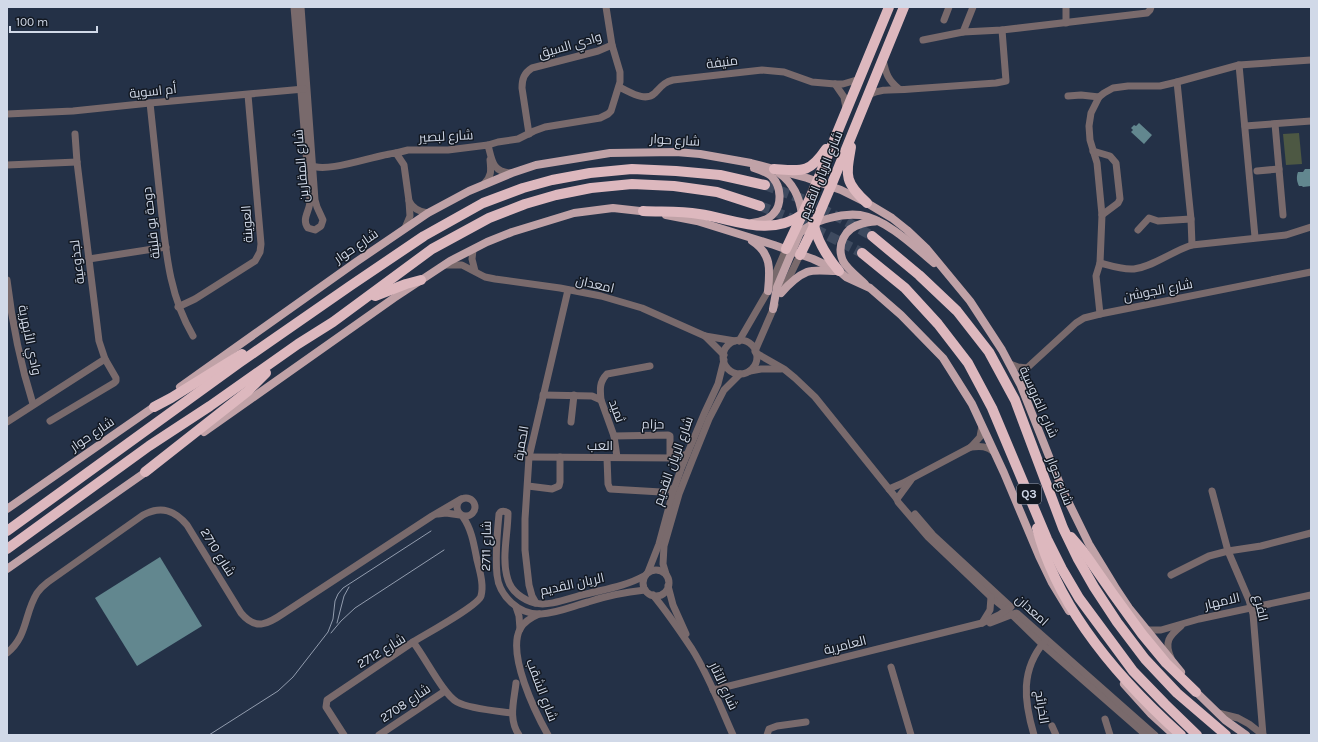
<svg xmlns="http://www.w3.org/2000/svg" width="1318" height="742" font-family="Karla,Cairo,sans-serif">
	<rect width="100%" height="100%" fill="#243147"/>
	<path fill="#4d5843" d="M1299,133L1302,164L1286,165L1283,134Z"/>
	<g fill="#62878f">
		<path d="M1139,123L1152,135L1144,144L1131,132L1133,130L1131,128L1134,125L1136,126Z"/>
		<path d="M1305,169H1311V186L1303,187L1302,186H1299C1297,182 1296,177 1298,172H1303Z"/>
		<path d="M160,557L202,626L137,666L95,598Z"/>
	</g>
	<g fill="none" stroke-linecap="round" stroke-linejoin="round">
		<g stroke="#3e4a5f" stroke-width="10" stroke-dasharray="10 5" stroke-linecap="butt">
			<path d="M765,185L802,199L840,218L872,236"/>
			<path d="M760,206C795,219 828,235 862,253"/>
		</g>
		<g stroke="#796a6c" stroke-width="7">
			<path d="M294,7L310,201C310,211 301,219 308,228L315,230L321,226L323,220L317,207L315,200L301,7"/>
			<path d="M944,20L949,7"/>
			<path d="M1066,23V7"/>
			<path d="M963,32L973,7"/>
			<path d="M923,40L963,32L1002,30L1147,13L1150,10L1151,7"/>
			<path d="M883,60C886,74 888,80 899,89"/>
			<path d="M1239,65L1255,237"/>
			<path d="M1177,82L1191,219L1192,245"/>
			<path d="M835,84L844,97L846,108"/>
			<path d="M619,87C629,91 645,103 655,93C661,87 664,82 673,80L762,70L784,72L812,82L835,84H843L860,79"/>
			<path d="M868,95C886,87 894,91 911,89C939,87 968,85 996,83L1006,81L1002,30"/>
			<path d="M1068,96L1081,95L1099,97L1104,93L1113,88L1128,86H1160L1177,82L1239,65L1311,60"/>
			<path d="M1099,97L1091,113L1089,126L1090,140L1097,163L1102,215L1100,263L1096,276L1100,314"/>
			<path d="M150,103C154,138 157,172 161,207C166,252 169,295 193,336"/>
			<path d="M7,114L73,111L150,103L304,89"/>
			<path d="M1275,124L1283,215"/>
			<path d="M1245,126L1311,121"/>
			<path d="M529,134L522,88C522,79 524,73 532,68L598,51L612,45"/>
			<path d="M488,145L498,142L518,139L534,131L545,127L600,118L608,114L611,111L620,82V72L612,45L606,7"/>
			<path d="M1093,151L1110,156L1116,163L1120,199L1118,203L1102,215"/>
			<path d="M396,153L408,150H448L488,145C492,160 492,172 511,173"/>
			<path d="M7,165L77,162"/>
			<path d="M309,165C328,174 374,155 396,153L404,165L409,201L410,216L405,228"/>
			<path d="M1257,171L1279,169"/>
			<path d="M484,184C492,176 491,170 490,160"/>
			<path d="M409,201C413,209 419,212 428,213"/>
			<path d="M1138,230L1149,218L1158,221L1191,219"/>
			<path d="M473,250L472,259L475,271"/>
			<path d="M89,259L166,247"/>
			<path d="M1100,263C1111,266 1123,270 1134,269C1155,266 1172,251 1192,245L1286,235L1311,227"/>
			<path d="M445,265H462L485,277L495,279L560,288L601,296L642,308L705,336L735,341"/>
			<path d="M7,280C12,322 20,363 33,404"/>
			<path d="M784,288L800,255"/>
			<path d="M178,307L195,299L255,261L260,252L261,244L248,95"/>
			<path d="M705,336L724,355"/>
			<circle cx="740" cy="357" r="17"/>
			<path d="M739,341L768,291L786,249"/>
			<path d="M755,351L775,305"/>
			<path d="M756,353L784,369L795,378L815,397L897,499L898,502L928,537L991,597L1006,609L1042,644L1146,735"/>
			<path d="M1010,364L1018,367L1027,368"/>
			<path d="M750,371L761,369H781"/>
			<path d="M1021,386L1023,376L1027,368L1076,323L1084,318L1100,314L1311,272"/>
			<path d="M543,395L592,396L601,400L614,436L617,457"/>
			<path d="M601,400C600,390 599,382 607,374L650,366"/>
			<path d="M50,421L114,383L116,381V378L105,359L99,341L77,162L75,134"/>
			<path d="M7,422L105,359"/>
			<path d="M571,422L574,395"/>
			<path d="M614,436L668,435L670,436V458"/>
			<path d="M971,447C981,446 987,446 994,452"/>
			<path d="M529,457L675,458L687,454"/>
			<path d="M607,458L608,484L610,489L661,492L674,488"/>
			<path d="M528,486L552,489L559,486L560,482V457"/>
			<path d="M889,489L903,483L971,447L980,437L982,426"/>
			<path d="M1212,491L1228,551L1249,600L1253,614L1263,735"/>
			<circle cx="466" cy="507" r="9"/>
			<path d="M897,499L911,480"/>
			<path d="M438,514L446,513L460,515"/>
			<path d="M915,514L933,535L1011,607"/>
			<circle cx="656" cy="583" r="13"/>
			<path d="M648,572L659,544L673,492L681,469L704,414L718,384L724,360"/>
			<path d="M666,574L663,564L664,546L679,494L692,461L709,419L724,390L740,374"/>
			<path d="M1171,575L1209,556L1228,551L1261,546L1311,533"/>
			<path d="M644,576C626,586 606,589 586,594C572,597 549,607 535,603C523,600 511,591 508,580C501,559 508,534 508,513C505,511 501,510 499,514C497,534 495,555 497,575C499,596 519,615 541,614C557,613 573,606 588,602C606,596 626,592 645,590"/>
			<path d="M668,586L673,605L686,634"/>
			<path d="M653,595C667,612 680,631 692,649C709,676 720,706 733,735"/>
			<path d="M536,603L532,596L529,585L525,550V519L529,457L568,290"/>
			<path d="M516,607L519,616L520,629"/>
			<path d="M539,614C532,617 524,621 520,629C507,654 535,712 548,735"/>
			<path d="M1018,614L1155,735"/>
			<path d="M982,623L990,610L991,597"/>
			<path d="M990,623L1016,613"/>
			<path d="M1147,630H1161L1199,619L1311,595"/>
			<path d="M413,642C424,635 478,606 481,596C484,585 480,572 477,560C474,545 472,530 463,517"/>
			<path d="M7,653C28,636 24,614 37,593C40,589 44,585 48,582L143,515C162,505 175,511 187,525L241,613C256,631 268,624 284,613L432,516L461,499"/>
			<path d="M1171,658C1164,642 1169,636 1181,626"/>
			<path d="M891,667L911,735"/>
			<path d="M516,683C514,701 508,719 519,735"/>
			<path d="M713,690L982,623L999,615L1010,607"/>
			<path d="M1218,713L1238,718L1249,724L1263,735"/>
			<path d="M1105,719L1110,735"/>
			<path d="M1052,726L1056,735"/>
			<path d="M344,735L326,707L327,700L413,642C425,657 443,694 457,702C470,709 497,711 512,713"/>
			<path d="M379,735L445,691"/>
			<path d="M767,735L769,729L777,726L806,722"/>
			<path d="M1034,735C1024,701 1020,670 1045,641"/>
		</g>
		<g stroke="#c0a2a7" stroke-width="8">
			<path d="M779,173C793,183 800,198 802,215"/>
			<path d="M666,215L697,221L774,245L813,259L839,271L846,277L870,288L901,315L943,358L972,404L1004,473L1039,556L1052,583L1069,611"/>
			<path d="M752,223C759,222 769,220 774,213C782,204 781,187 773,178C770,174 760,170 754,168"/>
			<path d="M794,239C804,227 815,222 830,218C840,215 850,214 860,215C886,219 914,246 934,263"/>
			<path d="M752,241C772,254 770,270 768,291"/>
			<path d="M865,284C858,277 847,269 843,261C836,245 845,228 861,224C866,222 872,222 877,221"/>
			<path d="M781,293C788,285 797,276 807,272C815,269 827,271 836,271"/>
			<path d="M773,309L777,287L799,235"/>
			<path d="M180,387L356,262L428,213L469,191L512,173L536,165L610,153L676,152L700,154L751,163L807,178L841,190L867,203L892,218L907,230L927,249L970,301L1002,350L1021,386L1062,489L1089,544L1117,590L1129,608L1181,672"/>
			<path d="M204,432L394,298L450,261L487,242L512,232L574,213L613,208L649,212"/>
			<path d="M7,509L158,404"/>
			<path d="M7,569L150,469"/>
			<path d="M1124,684L1151,714L1174,735"/>
			<path d="M1192,688L1225,720L1246,735"/>
		</g>
		<g stroke="#ddb8be" stroke-width="10">
			<path d="M851,147C846,176 844,182 867,203"/>
			<path d="M774,169C802,171 809,174 826,149"/>
			<path d="M643,211C661,212 680,211 699,214C735,219 769,238 803,214"/>
			<path d="M813,222C817,240 827,257 839,271"/>
			<path d="M872,236L919,275L957,311L989,352L1015,400L1063,528L1078,559L1094,587L1117,622L1145,659L1177,693L1226,735"/>
			<path d="M786,249L811,196L889,7"/>
			<path d="M862,253L905,288L938,324L968,363L992,408L1047,539L1062,569L1079,598L1133,671L1165,704L1197,735"/>
			<path d="M800,255L814,226L831,186L904,7"/>
			<path d="M375,296L406,284L421,280"/>
			<path d="M154,407L171,398L242,354"/>
			<path d="M145,472L248,391L266,373"/>
			<path d="M1037,528C1057,608 1121,681 1181,735"/>
			<path d="M7,531L239,363L350,286L424,236L483,203L523,188L552,180L590,173L632,169L676,171L720,175L765,185"/>
			<path d="M1071,537L1083,551L1113,594L1142,634L1166,663L1196,692"/>
			<path d="M7,549L149,446L210,406L298,344L333,322L432,249L489,218L525,204L556,195L591,188L632,184L674,186L717,192L760,206"/>
		</g>
		<g stroke="#929cae" stroke-width="1">
			<path d="M337,623L344,596L349,587"/>
			<path d="M331,633L341,621L355,608L444,550"/>
			<path d="M209,735L278,691L293,677L328,632L333,619L335,601L338,594L343,588L431,531"/>
		</g>
	</g>
	<g text-anchor="middle" dominant-baseline="central" stroke-width="3" stroke-linejoin="round" paint-order="stroke">
		<rect fill="#131923" stroke="#989fad" stroke-width="1" x="1017" y="484" width="24" height="20" rx="3"/>
		<g font-size="12" font-weight="bold" fill="#d1d9e8">
			<text x="1029" y="494">Q3</text>
		</g>
		<g font-size="13" fill="#d1d9e8" stroke="#131923">
			<text transform="translate(570 45) rotate(-16)">وادي السيق</text>
			<text transform="translate(722 62) rotate(-7)">منيفة</text>
			<text transform="translate(153 91) rotate(-6)">أم اسوية</text>
			<text transform="translate(446 136) rotate(-3)">شارع لبصير</text>
			<text transform="translate(675 140) rotate(3)">شارع حوار</text>
			<text transform="translate(301 166) rotate(-95)">شارع المقارين</text>
			<text transform="translate(821 175) rotate(-68)">شارع الريان القديم</text>
			<text transform="translate(151 223) rotate(-97)">دوحة بو فليتة</text>
			<text transform="translate(247 224) rotate(-94)">العوينة</text>
			<text transform="translate(356 246) rotate(-34)">شارع حوار</text>
			<text transform="translate(77 262) rotate(-97)">لجذوعية</text>
			<text transform="translate(595 284) rotate(13)">امعدان</text>
			<text transform="translate(1158 290) rotate(-11)">شارع الجوشن</text>
			<text transform="translate(30 340) rotate(78)">وادي الأبهرية</text>
			<text transform="translate(1039 402) rotate(66)">شارع الفروسية</text>
			<text transform="translate(617 411) rotate(69)">ثميد</text>
			<text transform="translate(653 424) rotate(1)">حزام</text>
			<text transform="translate(92 434) rotate(-34)">شارع حوار</text>
			<text transform="translate(521 443) rotate(-80)">الحمرة</text>
			<text x="600" y="445">العب</text>
			<text transform="translate(673 461) rotate(-70)">شارع الريان القديم</text>
			<text transform="translate(1060 481) rotate(69)">شارع حوار</text>
			<text transform="translate(486 546) rotate(-89)">شارع 2711</text>
			<text transform="translate(218 552) rotate(58)">شارع 2710</text>
			<text transform="translate(572 584) rotate(-12)">الريان القديم</text>
			<text transform="translate(1222 601) rotate(-13)">الامهار</text>
			<text transform="translate(1261 608) rotate(77)">الفرع</text>
			<text transform="translate(1032 610) rotate(42)">امعدان</text>
			<text transform="translate(845 645) rotate(-14)">العامرية</text>
			<text transform="translate(381 651) rotate(-31)">شارع 2712</text>
			<text transform="translate(724 686) rotate(65)">شارع الآثار</text>
			<text transform="translate(542 690) rotate(69)">شارع الشقب</text>
			<text transform="translate(405 703) rotate(-34)">شارع 2708</text>
			<text transform="translate(1042 707) rotate(81)">الخرائج</text>
		</g>
	</g>
	<rect width="1318" height="742" fill="none" stroke="#d1d9e8" stroke-width="16"/>
	<path d="M10 26v6h87v-6" fill="none" stroke="#d1d9e8" stroke-width="2"/>
	<text x="16" y="26" font-size="12" fill="#d1d9e8" stroke="#131923" stroke-width="3" paint-order="stroke">100 m</text>
</svg>
